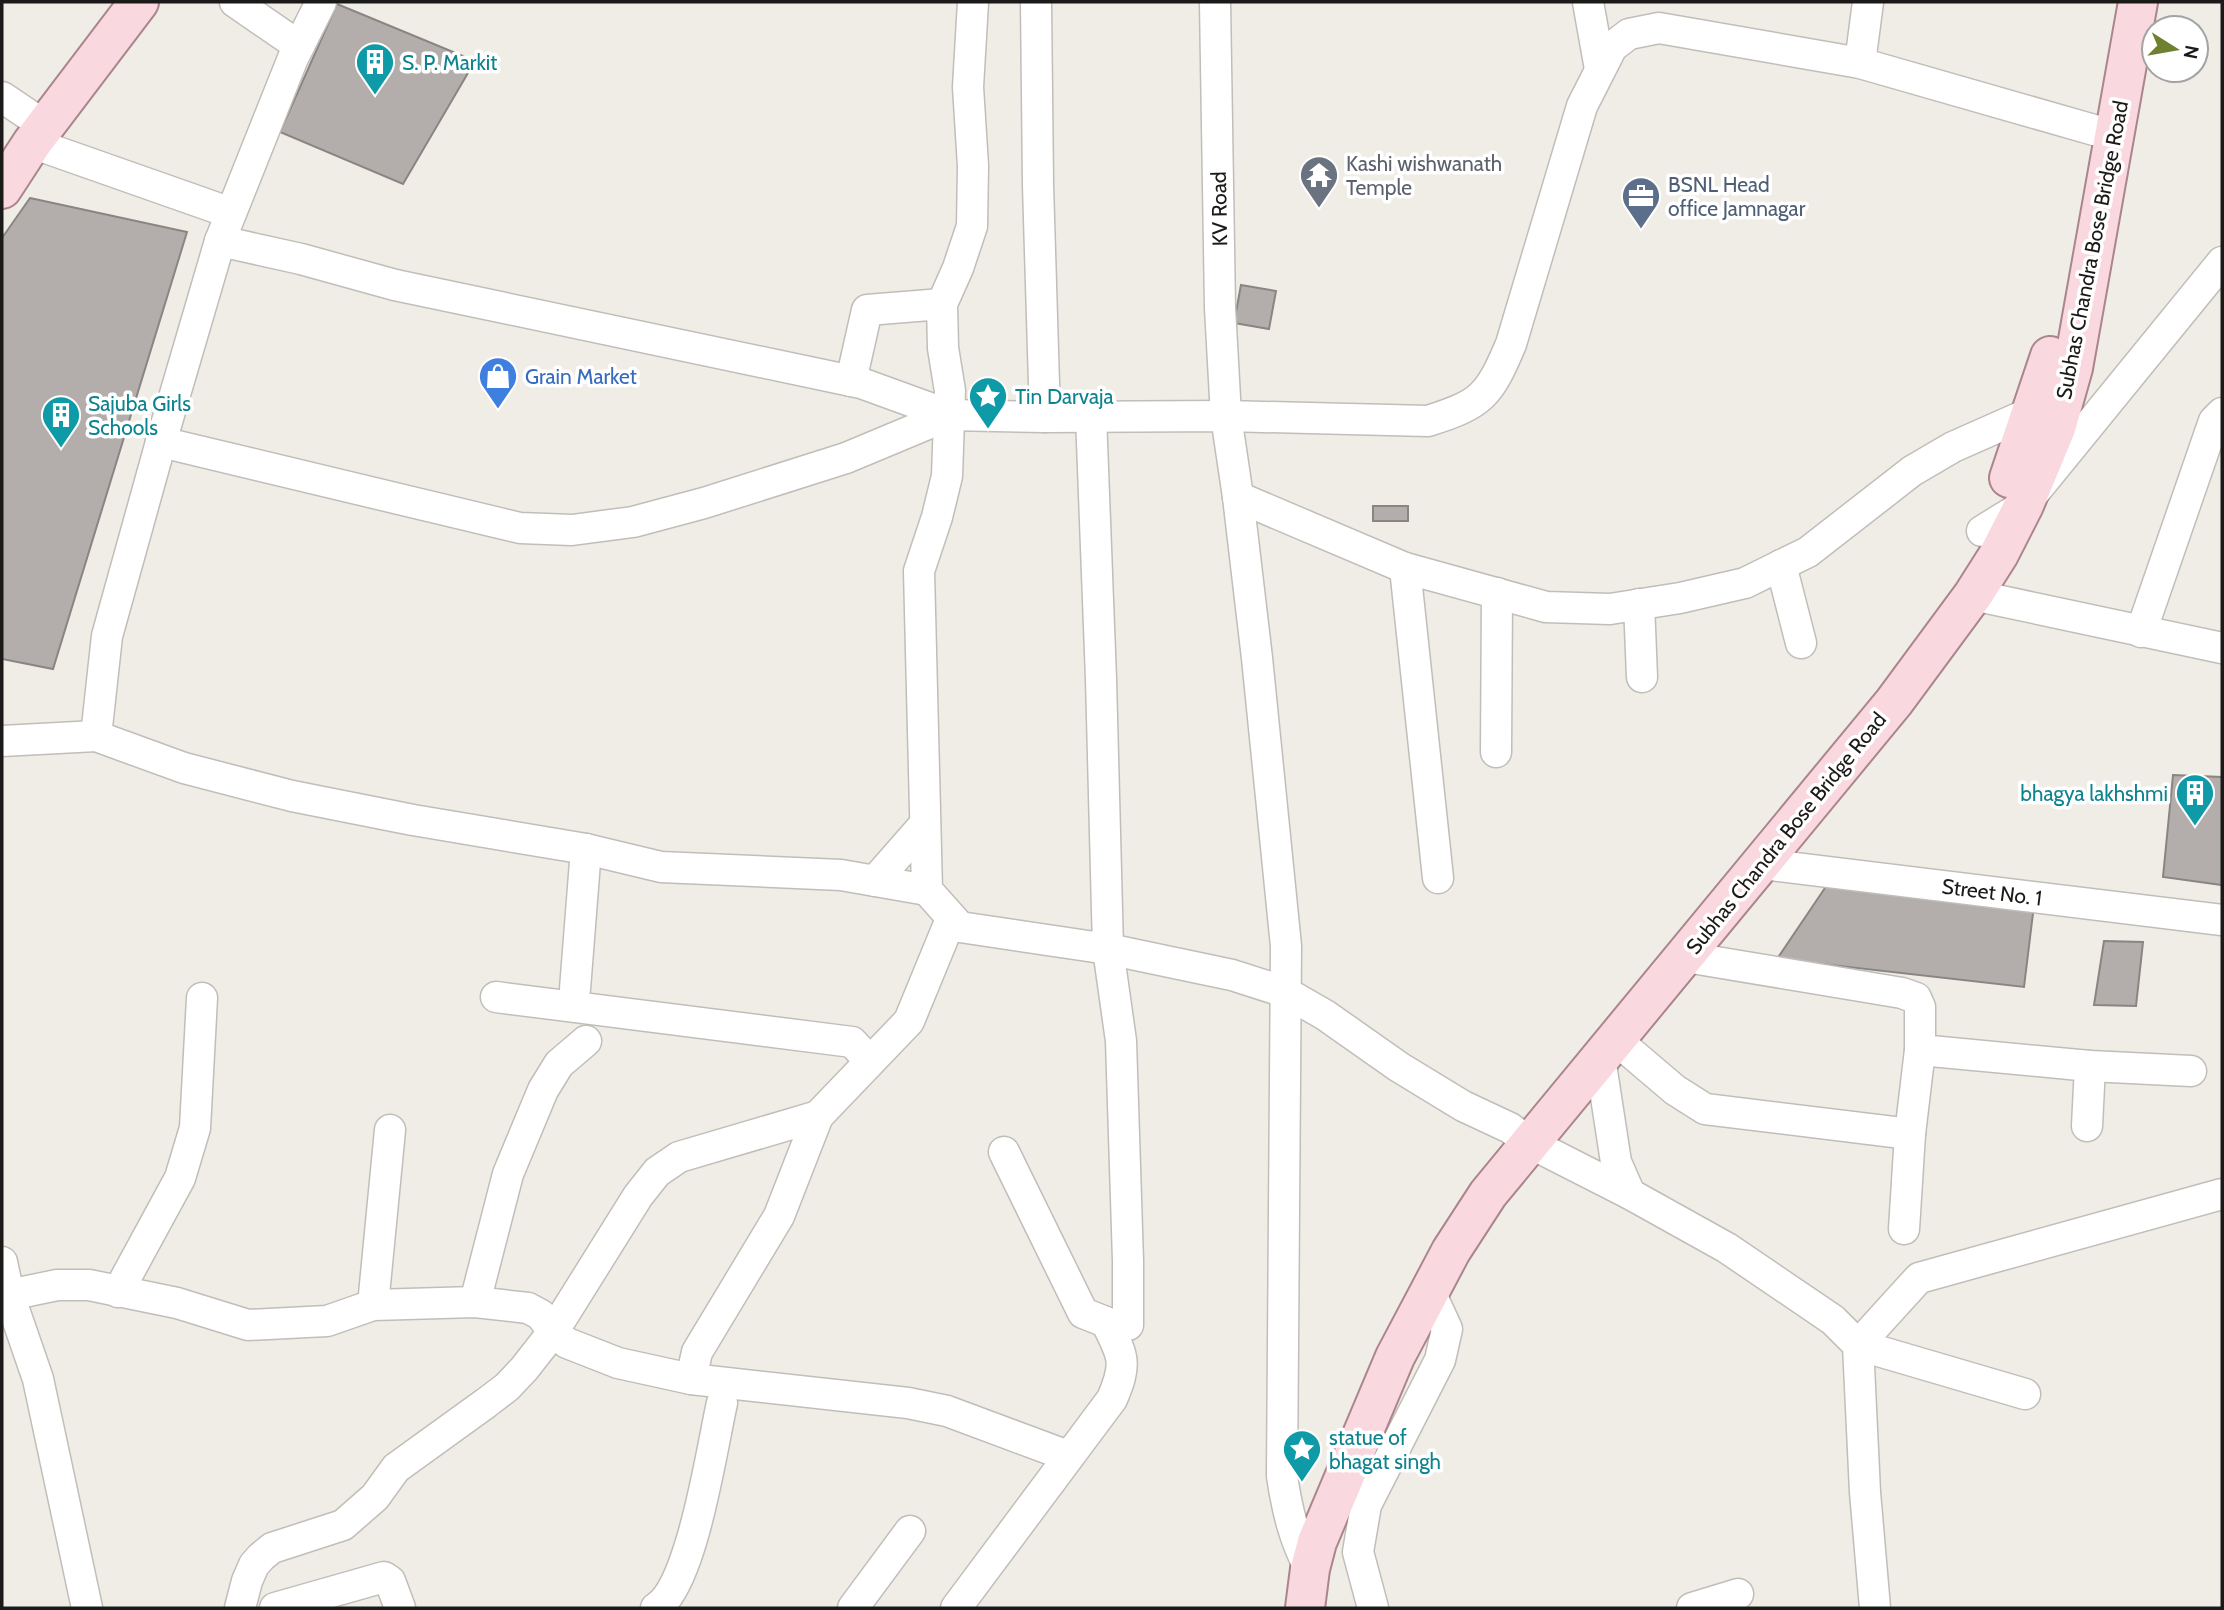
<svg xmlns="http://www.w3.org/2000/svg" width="2224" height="1610" font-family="Cabin,sans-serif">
	<rect width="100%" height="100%" fill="#f0ede7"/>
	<g fill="#b3aeab" stroke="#8a8582" stroke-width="2">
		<path d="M337,4L475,61L403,184L280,132Z"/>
		<path d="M30,198L187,232L53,669L2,659V238Z"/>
		<path d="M1241,285L1276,291L1269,329L1234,323Z"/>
		<rect x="1373" y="506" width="35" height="15"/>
		<path d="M2173,775L2222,777V885L2163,877Z"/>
		<path d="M1829,882L2034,905L2024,987L1777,959Z"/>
		<path d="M2104,941L2143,942L2136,1006L2094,1005Z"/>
	</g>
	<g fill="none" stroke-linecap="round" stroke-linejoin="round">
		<g stroke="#c1beb9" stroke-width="33">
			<g id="minor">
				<path d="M235,2L299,46"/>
				<path d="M321,2L293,58L220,241L161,442L520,528L572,530L633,522L704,503L846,458L949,415"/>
				<path d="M973,2L968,87L973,166L972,226L958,268L942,304L943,348L950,391L947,476L937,517L919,571L927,890L960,927L1108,949L1232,975L1285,992L1325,1015L1399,1067L1463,1106L1510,1128L1528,1142L1630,1194L1727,1248L1833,1320L1858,1345L1865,1492L1875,1608"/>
				<path d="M1036,2L1038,185L1045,417"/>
				<path d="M1215,2L1220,308L1226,416L1238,497L1257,658L1286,946L1282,1476C1287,1510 1294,1539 1310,1569"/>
				<path d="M1588,2L1600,69"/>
				<path d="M1860,63L1868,2"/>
				<path d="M2,97L45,126"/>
				<path d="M32,143L231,213"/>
				<path d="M220,241L301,259L395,285L861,383L949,415L1045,417L1226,416L1428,421C1482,404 1489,396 1511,344L1582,106L1612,47L1629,34L1659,28L1860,63L2094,130"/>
				<path d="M851,381L867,310L942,304"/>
				<path d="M1091,416L1101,679L1108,949L1121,1041L1128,1261V1325"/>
				<path d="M1238,497L1405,568L1546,607L1610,609L1680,598L1745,583L1808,552L1912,471L1953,447L2032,412"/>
				<path d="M1982,531L2024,505L2222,262"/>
				<path d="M1781,565L1801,643"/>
				<path d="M1405,568L1438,878"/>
				<path d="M1973,595L2222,648"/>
				<path d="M1639,604L1642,677"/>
				<path d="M2141,632L2214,421L2222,413"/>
				<path d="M96,736L107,636L161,442"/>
				<path d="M2,741L96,736L184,768L292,796L413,820L586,849L661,867L841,875L927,890"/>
				<path d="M1496,752L1497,593"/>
				<path d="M1762,864L2222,920"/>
				<path d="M875,881L925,824"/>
				<path d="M1686,957L1902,993L1916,998L1920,1007V1050L2090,1066L2191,1071"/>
				<path d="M575,989L586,849"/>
				<path d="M496,997L852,1042L870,1061"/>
				<path d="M1615,1039L1675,1090L1705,1109L1910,1134"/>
				<path d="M1600,1058L1616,1162L1630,1194"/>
				<path d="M2087,1126L2090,1066"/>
				<path d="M1904,1229L1910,1134L1920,1050"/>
				<path d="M2,1262L9,1295L38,1379L87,1608"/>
				<path d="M118,1292L180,1178L195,1128L202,998"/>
				<path d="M9,1295L57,1285H89L177,1303L248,1325L327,1321L373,1305L475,1302L528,1308L541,1315L553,1332L567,1343L618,1363L691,1379L908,1403L947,1411L1068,1456"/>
				<path d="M475,1302L508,1174L543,1090L559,1064L586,1041"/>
				<path d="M373,1305L390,1130"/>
				<path d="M691,1379L697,1352L779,1216L818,1116"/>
				<path d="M2025,1394L1858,1345L1919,1278L2222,1194"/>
				<path d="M240,1608L247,1581L254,1565L261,1557L272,1548L343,1525L375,1497L396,1468L486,1403L507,1387L524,1369L553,1332L638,1196L657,1172L679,1157L818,1116L909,1021L951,919"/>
				<path d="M275,1608L384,1577L390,1581L400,1608"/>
				<path d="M656,1608C692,1586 712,1447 722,1403"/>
				<path d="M853,1608L910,1531"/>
				<path d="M956,1608L1112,1399C1128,1362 1123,1356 1106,1322L1083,1313L1004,1152"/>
				<path d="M1373,1608L1358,1552L1366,1505L1440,1360L1447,1329L1430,1292"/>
				<path d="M1692,1608L1738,1594"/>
			</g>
		</g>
		<g stroke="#aa858c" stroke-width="42">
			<g id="major">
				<path d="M2,189L32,143L139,2"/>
				<path d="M2009,478L2050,356"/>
				<path d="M1305,1608L1310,1569L1317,1542L1395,1357L1451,1251L1488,1194L1894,702L1973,595L1999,554L2024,505L2056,428L2073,368L2138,2"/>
			</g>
		</g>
		<use href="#minor" stroke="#fff" stroke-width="30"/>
		<use href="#major" stroke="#fad8df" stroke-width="38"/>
	</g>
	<defs>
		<g id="building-pin" transform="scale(2.0125)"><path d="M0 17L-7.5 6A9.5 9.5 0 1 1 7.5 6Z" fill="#0f9aa8" stroke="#fff"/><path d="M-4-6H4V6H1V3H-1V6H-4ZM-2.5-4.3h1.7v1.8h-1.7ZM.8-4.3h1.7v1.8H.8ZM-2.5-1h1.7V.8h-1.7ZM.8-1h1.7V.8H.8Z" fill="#fff"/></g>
		<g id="temple-pin" transform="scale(2.0125)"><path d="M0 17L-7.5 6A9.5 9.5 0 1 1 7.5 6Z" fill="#6b7280" stroke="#fff"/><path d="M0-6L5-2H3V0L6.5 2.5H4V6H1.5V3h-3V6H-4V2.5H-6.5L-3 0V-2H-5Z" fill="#fff"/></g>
		<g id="office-pin" transform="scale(2.0125)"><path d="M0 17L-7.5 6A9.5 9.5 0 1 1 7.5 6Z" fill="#5c6f8a" stroke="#fff"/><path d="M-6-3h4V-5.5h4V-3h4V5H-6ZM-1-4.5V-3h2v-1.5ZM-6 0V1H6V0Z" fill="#fff"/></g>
		<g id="shop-pin" transform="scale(2.0125)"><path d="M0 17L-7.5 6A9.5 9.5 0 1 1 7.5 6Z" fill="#3f7fe0" stroke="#fff"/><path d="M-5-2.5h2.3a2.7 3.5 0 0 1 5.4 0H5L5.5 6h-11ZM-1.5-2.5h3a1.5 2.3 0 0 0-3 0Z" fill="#fff"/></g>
		<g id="sight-pin" transform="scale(2.0125)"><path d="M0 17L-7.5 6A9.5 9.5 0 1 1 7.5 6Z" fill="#0f9aa8" stroke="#fff"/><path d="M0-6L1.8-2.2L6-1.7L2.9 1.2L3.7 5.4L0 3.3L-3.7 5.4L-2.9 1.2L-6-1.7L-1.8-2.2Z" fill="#fff"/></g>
	</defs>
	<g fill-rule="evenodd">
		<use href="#building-pin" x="375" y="62"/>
		<use href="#temple-pin" x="1319" y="175"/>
		<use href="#office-pin" x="1641" y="196"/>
		<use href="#shop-pin" x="498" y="376"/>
		<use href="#sight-pin" x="988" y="396"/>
		<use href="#building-pin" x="61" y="415"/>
		<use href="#building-pin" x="2195" y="793"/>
		<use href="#sight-pin" x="1302" y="1449"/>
	</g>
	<g text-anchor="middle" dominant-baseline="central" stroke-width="7" stroke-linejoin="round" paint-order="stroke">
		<g font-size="21" fill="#0d838f" stroke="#fff" text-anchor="start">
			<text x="402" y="62">S. P. Markit</text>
			<text x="1015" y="396">Tin Darvaja</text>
			<text x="88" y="403">Sajuba Girls<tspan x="88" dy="24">Schools</tspan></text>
			<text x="2168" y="793" text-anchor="end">bhagya lakhshmi</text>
			<text x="1329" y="1437">statue of<tspan x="1329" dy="24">bhagat singh</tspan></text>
		</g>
		<g font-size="21" fill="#5b616d" stroke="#fff" text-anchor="start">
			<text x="1346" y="163">Kashi wishwanath<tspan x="1346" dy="24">Temple</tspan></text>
		</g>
		<g font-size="21" fill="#4e5e75" stroke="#fff" text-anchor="start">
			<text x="1668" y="184">BSNL Head<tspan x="1668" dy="24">office Jamnagar</tspan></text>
		</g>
		<g font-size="21" fill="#1b1a18" stroke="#fff">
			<text transform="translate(1219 209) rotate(-91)">KV Road</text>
			<text transform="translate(2092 250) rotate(-79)">Subhas Chandra Bose Bridge Road</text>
			<text transform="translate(1786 833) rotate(-51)">Subhas Chandra Bose Bridge Road</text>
			<text transform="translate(1992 892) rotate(7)">Street No. 1</text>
		</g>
		<g font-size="21" fill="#366cbe" stroke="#fff" text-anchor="start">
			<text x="525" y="376">Grain Market</text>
		</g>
	</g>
	<rect width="2224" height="1610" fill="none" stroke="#1b1a18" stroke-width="7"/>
	<g transform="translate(2175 49) rotate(101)"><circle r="33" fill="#ffffff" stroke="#a4a3a3" stroke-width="2"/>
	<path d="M0-5L12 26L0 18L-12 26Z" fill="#6f8131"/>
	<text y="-10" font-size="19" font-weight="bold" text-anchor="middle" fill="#1b1a18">N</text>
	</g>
</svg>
